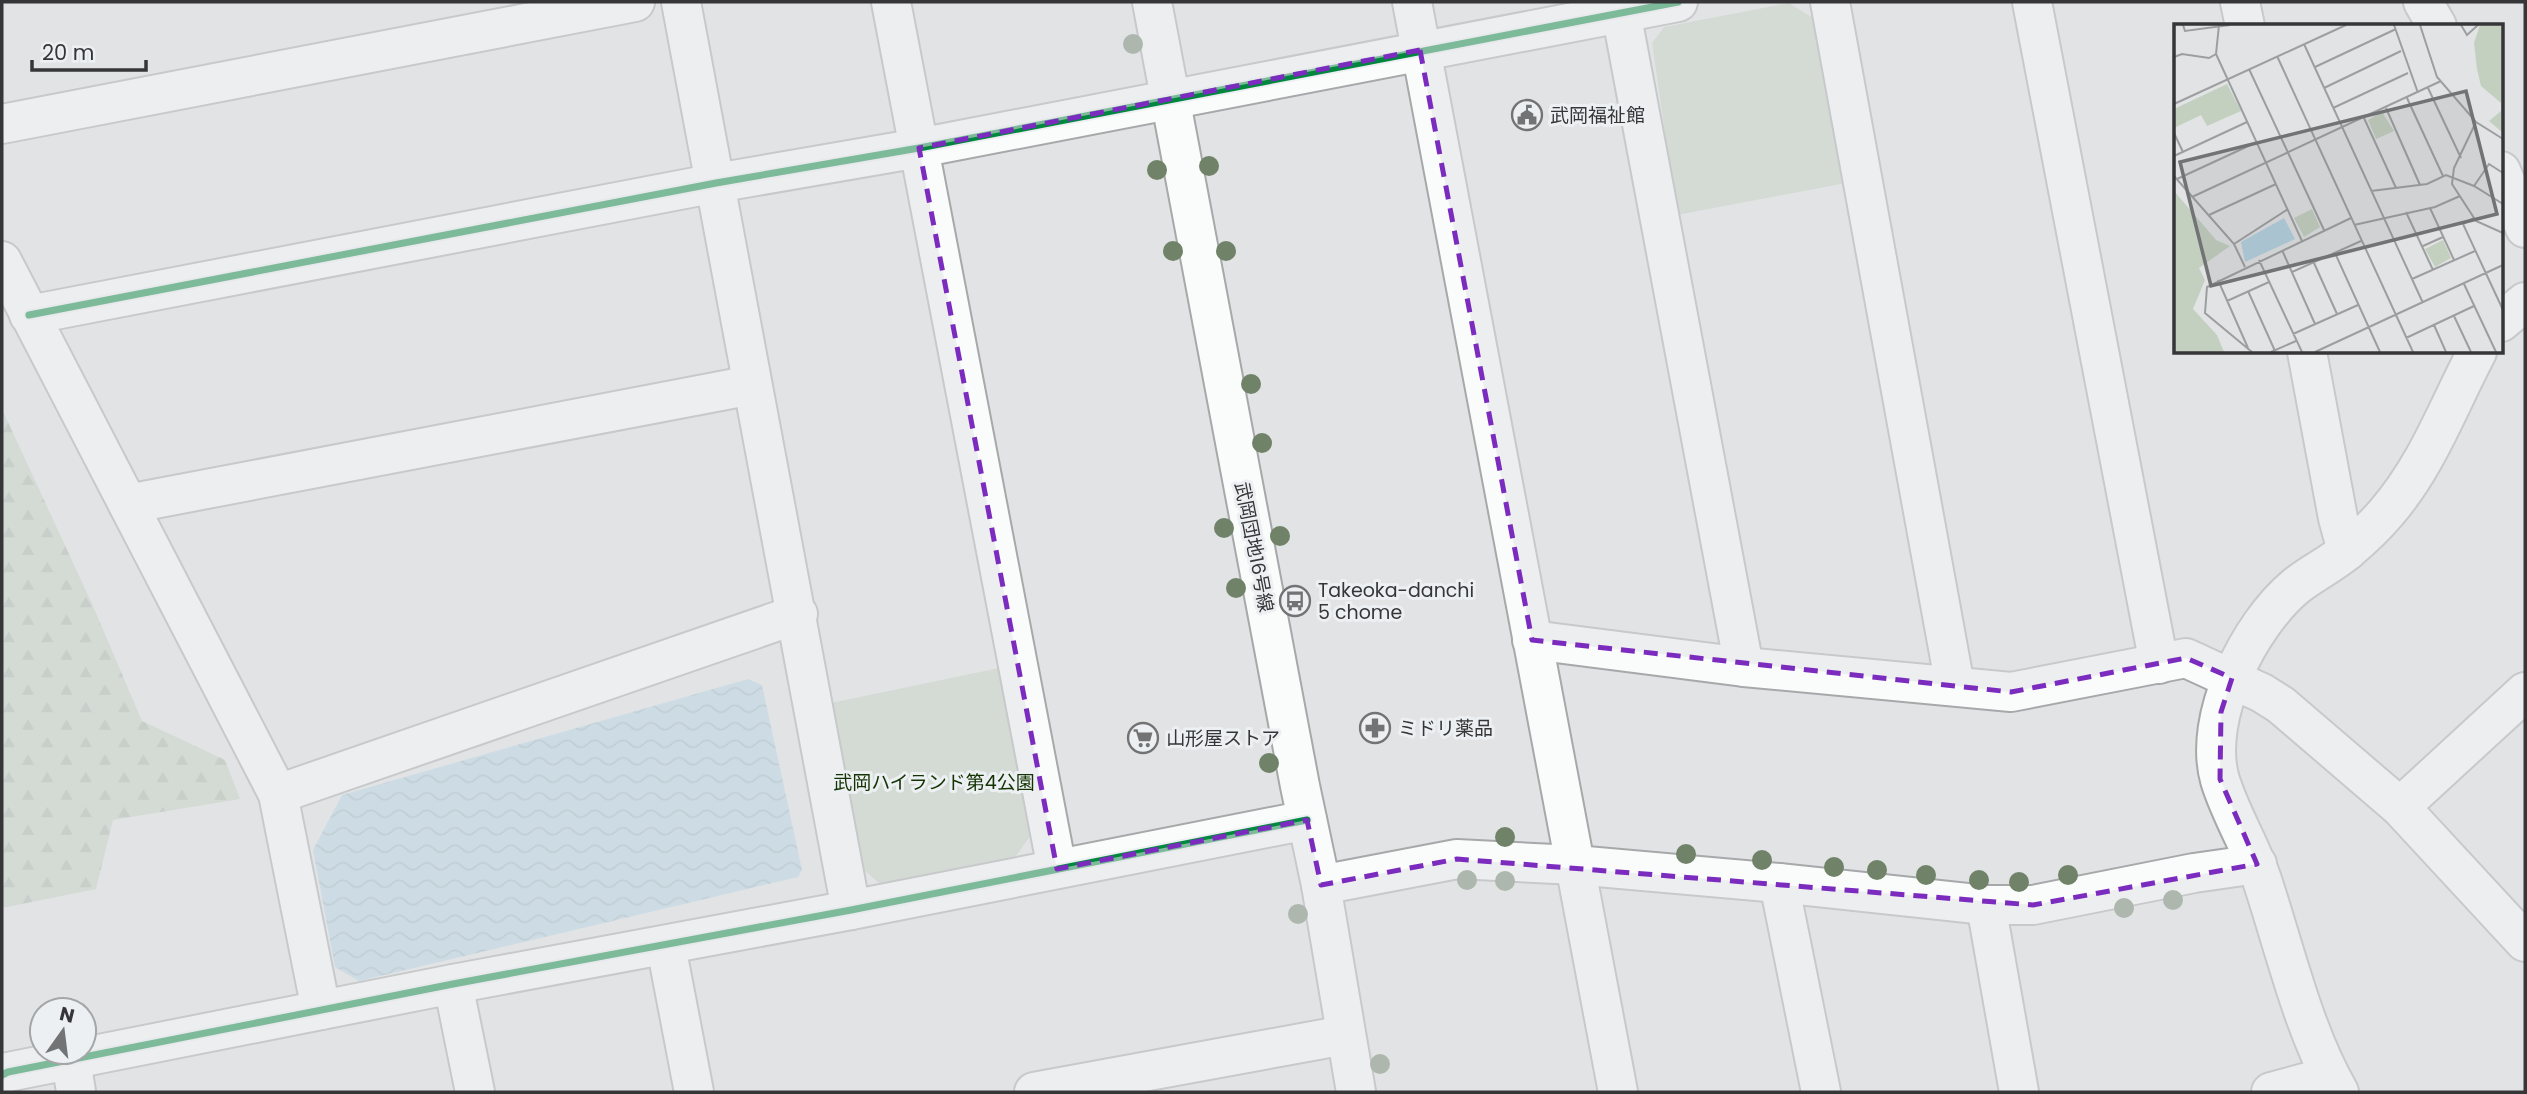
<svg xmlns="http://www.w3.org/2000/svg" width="2527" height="1094" font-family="Poppins,'Noto Sans JP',sans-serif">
	<defs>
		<pattern id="forest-firs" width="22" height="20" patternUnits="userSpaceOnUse" patternTransform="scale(1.75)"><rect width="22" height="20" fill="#c3d0c0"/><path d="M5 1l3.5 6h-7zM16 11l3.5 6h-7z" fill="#a8b3a6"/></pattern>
		<pattern id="water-waves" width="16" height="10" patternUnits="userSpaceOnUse" patternTransform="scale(1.75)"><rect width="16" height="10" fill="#b4d2e2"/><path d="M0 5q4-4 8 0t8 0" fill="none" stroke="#9bb5c3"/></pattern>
	</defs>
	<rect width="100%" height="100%" fill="#e1e3e5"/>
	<path fill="url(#forest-firs)" d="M2,409L93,606L142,721L225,760L240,799L113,820L96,889L2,908Z"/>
	<g fill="#c3d0c0">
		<path d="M1789,3L1813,18L1846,183L1677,215L1652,43L1664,27Z"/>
		<path d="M999,668L1031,835L1015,857L880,884L863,869L831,703Z"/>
	</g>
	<path fill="url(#water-waves)" d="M748,679L762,685L802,870L798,877L359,981L335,967L313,850L342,795Z"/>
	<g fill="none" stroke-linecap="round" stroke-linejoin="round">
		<g stroke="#a7a8a9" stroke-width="42">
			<g id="minor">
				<path d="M681,2L851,910"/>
				<path d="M891,2L1057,869"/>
				<path d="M1152,2L1300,786L1321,885L1356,1092"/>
				<path d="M1412,2L1618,1092"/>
				<path d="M1830,2L1955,686"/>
				<path d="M2032,2L2159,664"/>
				<path d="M2240,2L2245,26"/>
				<path d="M2423,2L2437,26"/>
				<path d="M1621,12L1744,667"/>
				<path d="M2,124L635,2"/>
				<path d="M2501,171L2525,228"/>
				<path d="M2,261L278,794L321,1010"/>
				<path d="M29,315L716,183L919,148L1678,2"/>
				<path d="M2501,322L2525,302"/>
				<path d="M2307,352L2338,518L2347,551"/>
				<path d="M128,504L752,385"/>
				<path d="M1532,640L1744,667L2011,692L2186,658L2262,693L2281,705L2400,807L2525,942"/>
				<path d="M278,794L798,614"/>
				<path d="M2400,807L2525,692"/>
				<path d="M1779,883L1821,1092"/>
				<path d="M1321,885L1457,859L1575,865L1779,883L1986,905H2033L2194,873L2257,864"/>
				<path d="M1986,905L2019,1092"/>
				<path d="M666,946L694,1092"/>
				<path d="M453,984L475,1092"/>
				<path d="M71,1059L76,1092"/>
				<path d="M2,1075L8,1072L453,984L851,910L1307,820"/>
				<path d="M1034,1092L1345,1035"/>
				<path d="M2271,1092L2330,1076"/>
				<path d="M2339,1092C2304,1032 2285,950 2263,883C2252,848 2231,816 2220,780C2202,718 2249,625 2296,586C2312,573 2332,564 2348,550C2361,539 2375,526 2386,513C2427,466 2448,407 2477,352"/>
			</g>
		</g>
		<use href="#minor" stroke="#fafbfb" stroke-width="38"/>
		<g stroke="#edf0f3" stroke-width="11">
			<g id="cycleway">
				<path d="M29,315L716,183L919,148L1678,2"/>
				<path d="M2,1075L8,1072L453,984L851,910L1307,820"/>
			</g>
		</g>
		<use href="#cycleway" stroke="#00873e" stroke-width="7"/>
	</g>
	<g fill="#708268">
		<circle cx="1133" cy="44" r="10"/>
		<circle cx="1209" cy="166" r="10"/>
		<circle cx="1157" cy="170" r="10"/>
		<circle cx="1173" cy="251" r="10"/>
		<circle cx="1226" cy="251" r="10"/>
		<circle cx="1251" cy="384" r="10"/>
		<circle cx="1262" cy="443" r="10"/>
		<circle cx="1224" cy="528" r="10"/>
		<circle cx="1280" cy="536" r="10"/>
		<circle cx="1236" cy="588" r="10"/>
		<circle cx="1269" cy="763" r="10"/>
		<circle cx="1505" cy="837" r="10"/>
		<circle cx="1686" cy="854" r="10"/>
		<circle cx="1762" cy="860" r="10"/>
		<circle cx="1834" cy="867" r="10"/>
		<circle cx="1877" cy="870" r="10"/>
		<circle cx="1926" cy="875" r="10"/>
		<circle cx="2068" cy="875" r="10"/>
		<circle cx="1467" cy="880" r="10"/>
		<circle cx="1979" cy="880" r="10"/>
		<circle cx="1505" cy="881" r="10"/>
		<circle cx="2019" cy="882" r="10"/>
		<circle cx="2173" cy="900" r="10"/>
		<circle cx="2124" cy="908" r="10"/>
		<circle cx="1298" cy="914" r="10"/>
		<circle cx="1380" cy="1064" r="10"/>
	</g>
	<path d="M0 0H2527V1094H0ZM1420,50L1532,640L2011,692L2186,658L2232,678L2221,712L2220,779L2257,864L2033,905L1457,859L1321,885L1307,820L1057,869L919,148Z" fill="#e1e3e5" fill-opacity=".55" fill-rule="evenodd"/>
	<path fill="none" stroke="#7b2cbf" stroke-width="5" stroke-dasharray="14 9" stroke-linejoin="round" d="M1420,50L1532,640L2011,692L2186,658L2232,678L2221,712L2220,779L2257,864L2033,905L1457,859L1321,885L1307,820L1057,869L919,148Z"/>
	<defs>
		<g id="civic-ring" transform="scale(1.575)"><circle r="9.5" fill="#edf0f3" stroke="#727375" stroke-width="1.5"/><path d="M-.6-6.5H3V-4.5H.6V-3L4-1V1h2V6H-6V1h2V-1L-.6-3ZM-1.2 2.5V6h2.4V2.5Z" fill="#727375"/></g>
		<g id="bus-ring" transform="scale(1.575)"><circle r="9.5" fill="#edf0f3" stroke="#727375" stroke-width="1.5"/><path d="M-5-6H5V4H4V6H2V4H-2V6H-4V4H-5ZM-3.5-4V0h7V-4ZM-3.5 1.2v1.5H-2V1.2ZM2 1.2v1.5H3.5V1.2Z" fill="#727375"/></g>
		<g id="pharmacy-ring" transform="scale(1.575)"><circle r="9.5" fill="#edf0f3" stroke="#727375" stroke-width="1.5"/><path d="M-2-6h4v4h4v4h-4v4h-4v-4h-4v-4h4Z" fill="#727375"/></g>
		<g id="supermarket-ring" transform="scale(1.575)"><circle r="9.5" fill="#edf0f3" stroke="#727375" stroke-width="1.5"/><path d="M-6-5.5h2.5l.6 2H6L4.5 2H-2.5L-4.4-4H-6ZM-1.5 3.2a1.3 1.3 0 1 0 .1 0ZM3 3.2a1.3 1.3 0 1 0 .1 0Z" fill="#727375"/></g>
	</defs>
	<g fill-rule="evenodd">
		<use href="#civic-ring" x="1527" y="115"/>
		<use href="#bus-ring" x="1295" y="601"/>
		<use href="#pharmacy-ring" x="1375" y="728"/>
		<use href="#supermarket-ring" x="1143" y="738"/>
	</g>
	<g text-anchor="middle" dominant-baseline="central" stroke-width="6" stroke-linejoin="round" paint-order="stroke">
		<g font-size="19" fill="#363638" stroke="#edf0f3" text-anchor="start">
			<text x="1550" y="115">武岡福祉館</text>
			<text x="1318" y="590">Takeoka-danchi<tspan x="1318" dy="22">5 chome</tspan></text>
			<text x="1398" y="728">ミドリ薬品</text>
			<text x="1166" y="738">山形屋ストア</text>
		</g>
		<g font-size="19" fill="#363638" stroke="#edf0f3">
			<text transform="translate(1254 547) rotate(79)">武岡団地16号線</text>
		</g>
		<g font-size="19" fill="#133302" stroke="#edf0f3">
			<text x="934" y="782">武岡ハイランド第4公園</text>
		</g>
	</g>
	<g transform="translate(2174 24)">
		<rect width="329" height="329" fill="#e1e3e5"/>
		<path d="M306,1H329V109L315,97L327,87V79L307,62L303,45L300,19ZM0,167L42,216L56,222L25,244L31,256L19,285L43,311L50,328H0Z" fill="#c3d0c0"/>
		<path d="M53,60L67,87L33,102L27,91L0,104V85ZM208,88L220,107L202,115L194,96ZM138,185L146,203L130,213L120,194ZM269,216L277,234L261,243L251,225Z" fill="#c3d0c0"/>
		<path d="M110,194L121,215L71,238L67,218Z" fill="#b4d2e2"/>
		<path fill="none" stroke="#9d9ea0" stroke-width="2" d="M9,1L11,7L56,1M220,1L244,69M246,1L263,53L302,98L329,115M287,1L293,11L304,1M130,20L249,279M42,30L128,217M103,32L239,328M0,33L8,30L35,34L42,30L45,1M141,43L222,5M75,45L150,206M150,64L227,27M254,64L287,134M233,74L269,152M0,80L172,1M159,84L234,49M212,84L246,161M190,94L222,164M302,98L280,144L278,160L302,197L329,209M0,109L9,128M0,132L73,98M0,152L60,220L71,243M3,155L83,118M300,162L315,140L329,149M197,167L253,160L272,151L300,162L329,180M18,173L267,57M256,184L280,236M232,188L259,246M35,191L102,160M300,194L289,200L329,286M180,201L261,183L286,172M60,220L114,185M249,222L269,213M108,226L141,300M161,229L206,328M85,236L128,328M140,239L163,290M118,248L187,217M238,255L301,227M44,256L74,324M290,260L322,328M74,267L101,327M53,277L95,258M280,292L297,328M260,301L272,328M119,310L184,281M232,314L300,282M78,328L31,289L33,263L177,194M97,328L122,317M141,328L329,241"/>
		<path fill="#727375" fill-opacity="0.15" stroke="#727375" stroke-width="3.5" d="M292,67L323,190L37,262L6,138Z"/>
		<rect width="329" height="329" fill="none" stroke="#363638" stroke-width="3.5"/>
	</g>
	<rect width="2527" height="1094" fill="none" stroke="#363638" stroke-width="7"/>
	<g transform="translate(63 1031) rotate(14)"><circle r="33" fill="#edf0f3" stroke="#a4a6a8" stroke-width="2"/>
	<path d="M0-5L12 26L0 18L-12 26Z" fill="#727375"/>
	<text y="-10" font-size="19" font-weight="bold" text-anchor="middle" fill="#363638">N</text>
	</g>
	<path d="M32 60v10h114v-10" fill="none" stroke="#363638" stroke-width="3.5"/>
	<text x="42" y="60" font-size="21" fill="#363638" stroke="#edf0f3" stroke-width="5" paint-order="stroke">20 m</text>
</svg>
